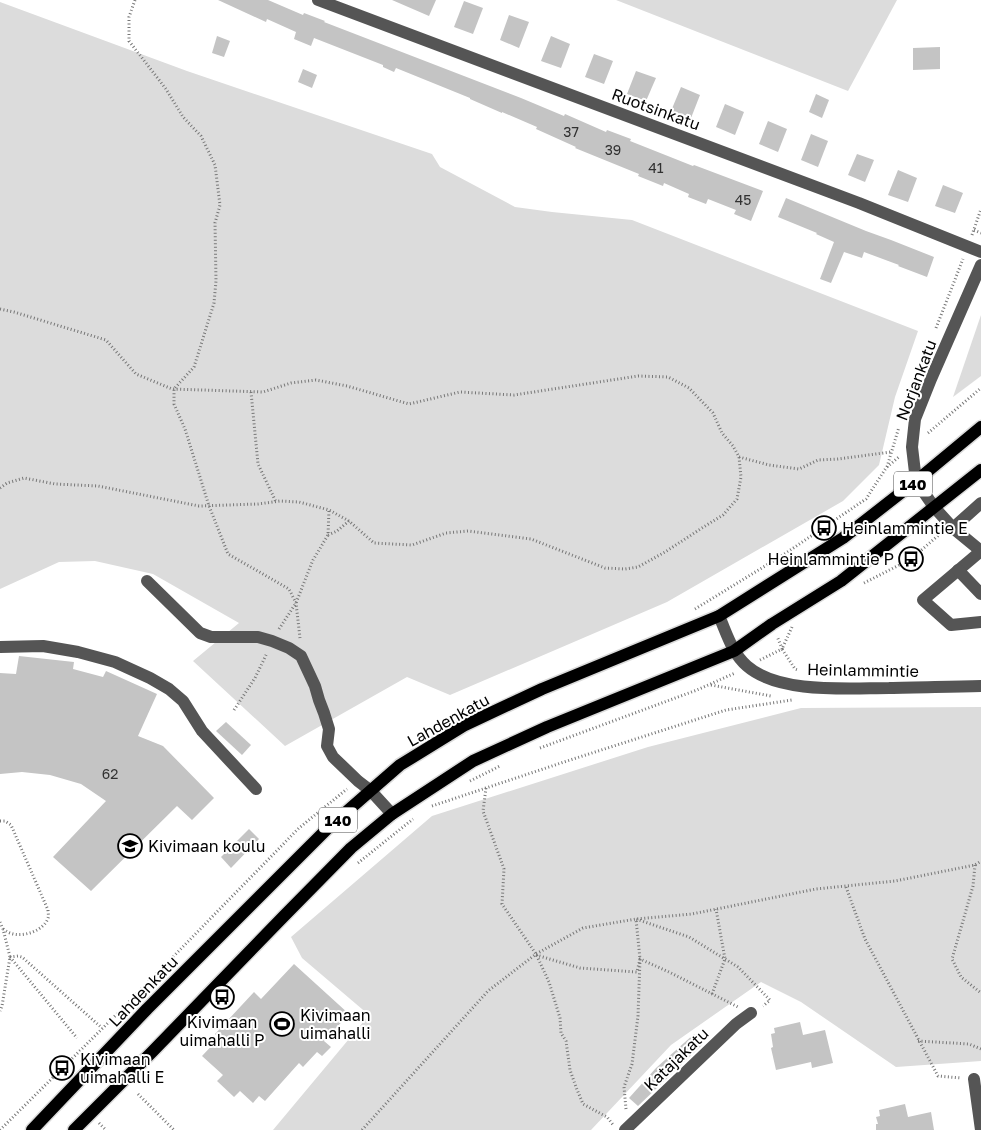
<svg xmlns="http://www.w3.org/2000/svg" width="981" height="1130" font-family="'Golos Text',sans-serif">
	<rect width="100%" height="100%" fill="#fff"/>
	<g fill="#dcdcdc">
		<path d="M616,0H897L848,91Z"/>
		<path d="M0,2L187,71L432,154L440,167L515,207L552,212L632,220L918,331L895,397L879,465L843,501L667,602L450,695L407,677L285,746L193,661L239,623L153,574L95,561L59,562L0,589Z"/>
		<path d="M981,315V376L953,397Z"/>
		<path d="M981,707V1061L896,1067L801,1002L761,982L671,1045L591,1130H273L369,1015L302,958L291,937L432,816L648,747L801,708Z"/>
	</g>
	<g fill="#c4c4c4">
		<path d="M218,0H268L303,15L304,13L325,21L324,22L521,98L564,116L565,114L606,132L607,130L631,139L630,141L693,166L694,165L763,191L751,221L734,214L736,210L708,199L706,204L688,197L689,194L664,183L663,186L638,176L639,174L575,148L576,147L536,129L537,127L502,112V113L470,99V98L396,68L394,72L383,67V65L314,38L311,46L294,39L296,32L267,19L266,22Z"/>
		<path d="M392,0H436L429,16Z"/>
		<path d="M464,1L483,8L473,34L454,27Z"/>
		<path d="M509,15L529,22L519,48L500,40Z"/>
		<path d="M217,36L230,41L224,57L212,53Z"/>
		<path d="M551,36L570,44L561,68L541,61Z"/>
		<path d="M940,47V69L913,70V48Z"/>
		<path d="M594,54L613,61L604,84L585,77Z"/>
		<path d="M303,69L317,75L312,88L298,82Z"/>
		<path d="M636,71L656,78L646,101L627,94Z"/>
		<path d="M681,87L700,95L691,118L671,111Z"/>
		<path d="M816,94L829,100L822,118L809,112Z"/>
		<path d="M725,104L744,112L735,135L716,127Z"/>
		<path d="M768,121L787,129L778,152L759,144Z"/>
		<path d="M811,134L828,141L818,167L801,160Z"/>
		<path d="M857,154L874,160L865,182L848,175Z"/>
		<path d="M898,170L917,178L908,202L888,195Z"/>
		<path d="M943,185L963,193L955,213L935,206Z"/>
		<path d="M786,198L866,231L891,240L934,257L927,277L898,266L899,265L864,252L862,258L844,252L831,283L820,279L834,242L816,234L817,233L778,217Z"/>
		<path d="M19,656L74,662L73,669L103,677L106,671L157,694L138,736L163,746L214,798L192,820L177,806L91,891L53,857L106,801L81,784L50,775L22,772L0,774V673L16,674Z"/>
		<path d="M226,722L251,745L242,755L216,731Z"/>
		<path d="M249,829L259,839L231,868L221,857Z"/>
		<path d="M294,964L349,1014L324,1041L331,1047L322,1056L317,1052L303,1067L299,1063L265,1101L259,1096L253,1103L240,1091L234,1097L217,1081L223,1075L202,1056L219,1038L215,1034L254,992L261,999Z"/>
		<path d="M800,1022L803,1035L825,1030L833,1063L812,1068L811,1062L776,1070L771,1048L773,1047L771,1034L775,1033L774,1028Z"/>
		<path d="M694,1034L703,1044L638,1106L629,1098L656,1068Z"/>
		<path d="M905,1104L908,1117L931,1112L934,1130H876V1124H878L876,1117L880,1116L879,1110Z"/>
	</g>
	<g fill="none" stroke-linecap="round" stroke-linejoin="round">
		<g stroke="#dbdbdb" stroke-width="15">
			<g id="major">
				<path d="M32,1130L147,1009L329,827L400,765L465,725L542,689L719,616L843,538L916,481L981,427"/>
				<path d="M74,1130L152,1052L284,916L351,848L392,814L473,761L547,727L734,651L772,624L841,581L981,470"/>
			</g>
		</g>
		<g stroke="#777" stroke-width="3" stroke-dasharray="1 2.5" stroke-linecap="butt">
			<path d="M135,0L129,17V41L166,89L183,117L201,136L215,165L220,205L215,223L216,281L214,303L194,367L174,389V404L185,429L209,506L228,554L289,589L296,603L300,638"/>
			<path d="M974,230L981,233"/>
			<path d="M972,235L981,209"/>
			<path d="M0,309L14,312L106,340L136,374L172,389L263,392L291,383L316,380L347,386L409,404L460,392L514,395L638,376L668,377L689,388L713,413L722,433L733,446L739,457L741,477L737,499L723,515L702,528L665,552L638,567L625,569L605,568L531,539L468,531L446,533L412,545L374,543L349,521L329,510L299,502L280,501L258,504L199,506L98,486L55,484L24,478L7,483L0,488"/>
			<path d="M936,328L963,259"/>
			<path d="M251,392L258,464L276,502"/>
			<path d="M928,433L981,388"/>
			<path d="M739,457L769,465L799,469L818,460L838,459L891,452"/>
			<path d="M887,467L899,427"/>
			<path d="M328,535L337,531L349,521"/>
			<path d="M864,583L911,559L940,534"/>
			<path d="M695,609L783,555L866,499L886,468L900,456"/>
			<path d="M792,627L782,649L795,669L798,670"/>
			<path d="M279,629L296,603L313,560L328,535L329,510"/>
			<path d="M760,660L782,649L777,636"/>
			<path d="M711,685L771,696"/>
			<path d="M234,710L255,678L267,653"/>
			<path d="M540,748L697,690L735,673"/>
			<path d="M470,781L500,766"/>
			<path d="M486,788L483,811L504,869L502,904L536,954L549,982L560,1018L561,1033L566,1041L570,1070L576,1087L583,1104L607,1117L614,1126"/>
			<path d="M432,806L567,761L726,710L792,700"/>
			<path d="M0,821H5L11,825L48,910C48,913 49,916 48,918C44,931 22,938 10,933C7,932 5,930 3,929"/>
			<path d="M358,863L413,819"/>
			<path d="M975,865L973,886L952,959L961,977L981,993"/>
			<path d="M846,887L865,939L938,1076L961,1078"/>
			<path d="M0,922L3,929L10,957L2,1006L0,1011"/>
			<path d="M536,955L580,968L637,972L640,959L669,972L738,1007"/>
			<path d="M10,957L18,956L22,957L102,1028"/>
			<path d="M10,957L77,1038"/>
			<path d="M712,994L725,959L716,909"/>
			<path d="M918,1041L969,1044L981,1049"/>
			<path d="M138,1094L174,1130"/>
			<path d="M626,1109L624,1087L632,1064L638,1016L640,959L636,919L689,937L725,959L738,967L770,1000L763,1006"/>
			<path d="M99,1123L106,1130"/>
			<path d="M0,1130L120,1011L299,828L347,789"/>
			<path d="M362,1130L488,991L536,954L583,928L636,919L692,914L816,889L895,881L975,865L981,861"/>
		</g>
		<g stroke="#555" stroke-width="12">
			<path d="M318,0L859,203L981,252"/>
			<path d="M981,265L931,379L915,419L912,447L916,481L934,507L953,528L981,551"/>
			<path d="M953,528L981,503"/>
			<path d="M981,551L923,600L951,625L981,622"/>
			<path d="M958,570L981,594"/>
			<path d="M147,581L200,633L211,637H258L272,641L289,648L301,656L315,686L319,700L324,713L329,729L327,746L333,757L358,781L371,791L392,814"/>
			<path d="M719,616C727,634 732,653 747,666C779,694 848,688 889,688C919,687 950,687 981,686"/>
			<path d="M0,647L43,646L78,652L115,662L150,678L169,689L183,701L202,731L256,789"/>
			<path d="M974,1079L981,1130"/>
			<path d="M625,1130L736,1024L751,1013"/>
		</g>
		<use href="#major" stroke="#000" stroke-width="12"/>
	</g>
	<defs>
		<g id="bus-ring" transform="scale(1.25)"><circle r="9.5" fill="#fff" stroke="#000" stroke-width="1.5"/><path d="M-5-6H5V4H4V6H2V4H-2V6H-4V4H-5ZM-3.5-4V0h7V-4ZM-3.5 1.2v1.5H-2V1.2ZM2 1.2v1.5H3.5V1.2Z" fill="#000"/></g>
		<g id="school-ring" transform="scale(1.25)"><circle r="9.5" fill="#fff" stroke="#000" stroke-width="1.5"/><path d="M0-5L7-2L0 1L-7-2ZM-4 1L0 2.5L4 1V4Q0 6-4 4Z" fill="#000"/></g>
		<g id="stadium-ring" transform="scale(1.25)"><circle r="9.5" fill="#fff" stroke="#000" stroke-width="1.5"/><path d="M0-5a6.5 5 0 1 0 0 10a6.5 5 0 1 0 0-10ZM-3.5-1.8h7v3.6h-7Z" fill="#000"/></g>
	</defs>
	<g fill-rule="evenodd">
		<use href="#bus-ring" x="824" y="528"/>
		<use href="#bus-ring" x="911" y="559"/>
		<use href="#school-ring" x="130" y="846"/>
		<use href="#bus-ring" x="222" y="997"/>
		<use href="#stadium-ring" x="282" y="1024"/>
		<use href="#bus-ring" x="62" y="1068"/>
	</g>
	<g text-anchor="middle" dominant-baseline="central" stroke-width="4" stroke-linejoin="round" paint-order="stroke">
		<g font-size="14" fill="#313131">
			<text x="571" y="131">37</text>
			<text x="613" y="149">39</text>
			<text x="656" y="167">41</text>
			<text x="743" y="199">45</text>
			<text x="110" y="773">62</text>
		</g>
		<g fill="#fff" stroke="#4c4c4c" stroke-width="1">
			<rect x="894" y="471.5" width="38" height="25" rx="4"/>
			<rect x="319" y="807.5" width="38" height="25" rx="4"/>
		</g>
		<g font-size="15" font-weight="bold" fill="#000">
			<text x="913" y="484">140</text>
			<text x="338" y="820">140</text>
		</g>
		<g font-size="16" fill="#000" stroke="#fff">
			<text transform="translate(656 109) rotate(20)">Ruotsinkatu</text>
			<text transform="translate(916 380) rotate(-69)">Norjankatu</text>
			<text transform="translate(863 670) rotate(1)">Heinlammintie</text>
			<text transform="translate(448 720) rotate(-29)">Lahdenkatu</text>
			<text transform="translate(143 991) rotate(-46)">Lahdenkatu</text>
			<text transform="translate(676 1059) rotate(-44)">Katajakatu</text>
		</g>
		<g font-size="16" fill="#000" stroke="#fff" text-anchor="start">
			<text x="842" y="528">Heinlammintie E</text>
			<text x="894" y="559" text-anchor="end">Heinlammintie P</text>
			<text x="148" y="846">Kivimaan koulu</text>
			<text x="300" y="1015">Kivimaan<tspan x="300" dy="18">uimahalli</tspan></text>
			<text x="222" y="1022" text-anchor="middle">Kivimaan<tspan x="222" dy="18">uimahalli P</tspan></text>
			<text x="80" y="1059">Kivimaan<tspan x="80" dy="18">uimahalli E</tspan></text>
		</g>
	</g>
</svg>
